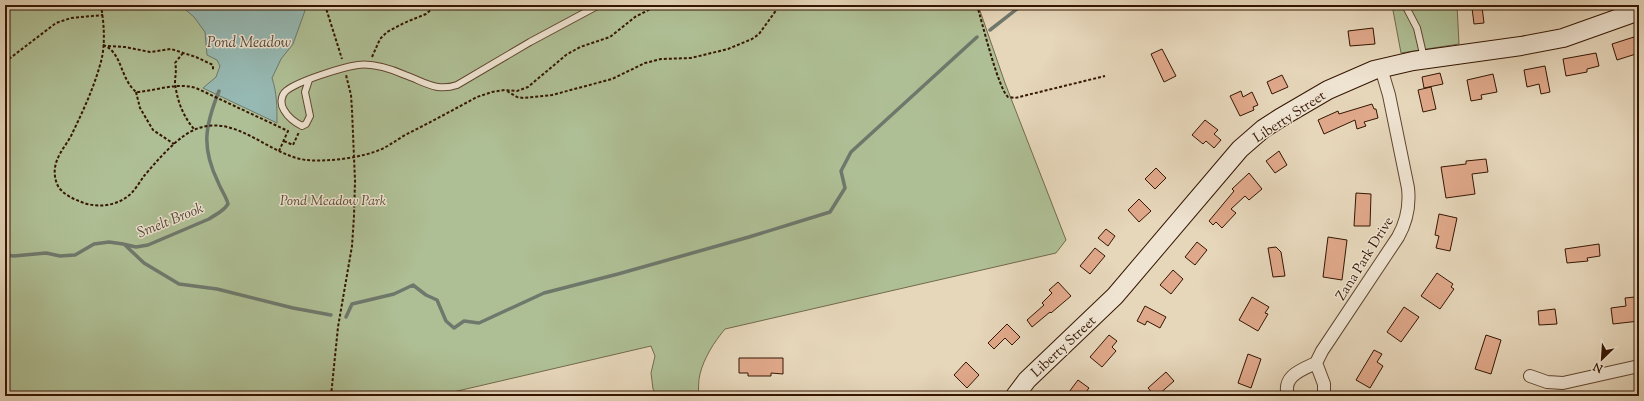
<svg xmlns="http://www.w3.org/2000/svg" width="1644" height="401" font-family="'Sorts Mill Goudy',serif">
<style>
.green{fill:#afbf95;stroke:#726a4c}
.water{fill:#96b9b3;stroke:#6f786c}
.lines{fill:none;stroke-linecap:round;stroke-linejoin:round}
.stream{stroke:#6f786c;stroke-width:3.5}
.building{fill:#dfa88a;stroke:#351602}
.lane-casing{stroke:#614630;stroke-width:8}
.street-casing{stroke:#614630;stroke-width:14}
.secondary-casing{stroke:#351602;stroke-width:20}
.path{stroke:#351602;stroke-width:2;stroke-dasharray:3 2;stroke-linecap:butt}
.lane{stroke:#efe4d2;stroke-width:6}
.street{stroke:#efe4d2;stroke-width:12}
.secondary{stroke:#efe4d2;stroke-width:18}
.labels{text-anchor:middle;stroke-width:3;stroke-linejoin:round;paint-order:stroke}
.street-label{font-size:14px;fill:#351602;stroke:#efe4d2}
.park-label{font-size:14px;font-style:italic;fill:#5a492e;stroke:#efe4d2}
.water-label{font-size:15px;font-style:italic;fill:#524737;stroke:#efe4d2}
</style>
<rect width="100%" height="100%" fill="#e6d6ba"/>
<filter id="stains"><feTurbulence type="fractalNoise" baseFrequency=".005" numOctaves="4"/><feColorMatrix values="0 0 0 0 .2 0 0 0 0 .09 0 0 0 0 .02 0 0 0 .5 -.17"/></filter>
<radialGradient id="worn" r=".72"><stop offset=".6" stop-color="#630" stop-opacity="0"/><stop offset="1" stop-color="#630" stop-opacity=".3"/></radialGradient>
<path class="green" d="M5,5H978L1005,83L1066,240L1056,253L725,329C714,342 704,358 700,374C698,381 699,389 698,396H657L653,389L651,373L655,356L651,346L436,396H5Z
M1392,5H1457L1459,44L1401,53Z"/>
<path class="water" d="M180,5H307L293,44L281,59L272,78C277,93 277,107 277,123L203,88L216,77L220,66L217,60L207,55L205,32L194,17Z"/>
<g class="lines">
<path class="stream" d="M990,30L1022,5
M125,245L144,263L179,284L217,289L293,308L331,315
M5,255L14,256L46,253L60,256L75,255L94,244L109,242L123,244L136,247L148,245L209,219C216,214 223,212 228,204C226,196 221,190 218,182C201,147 205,126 219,91
M346,317L352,304L394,294L413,285L426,295L437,300L446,321L454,328L464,321L479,323L544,293L618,274L749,237L830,212L845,188L841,171L851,152L977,37"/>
</g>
<path class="building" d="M1482,7L1484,23L1474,24L1472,8Z
M1373,28L1375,44L1350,46L1348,31Z
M1634,37L1639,53L1617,60L1612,44Z
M1162,49L1176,76L1164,82L1151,54Z
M1596,53L1599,66L1587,69V72L1566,76L1563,59Z
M1545,66L1550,92L1541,94L1539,84L1527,87L1524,70Z
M1440,73L1443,84L1424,88L1422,77Z
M1493,74L1497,92L1481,95L1482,99L1471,101L1467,80Z
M1282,75L1288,87L1272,94L1267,82Z
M1431,87L1436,109L1423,112L1418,90Z
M1241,91L1243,97L1252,92L1258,105L1253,107L1254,110L1240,116L1230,96Z
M1372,104L1374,109H1376L1378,118L1364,122L1366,126L1357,129L1355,120L1324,134L1318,120L1338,111L1339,114Z
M1205,120L1218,130L1214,134L1221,140L1214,148L1206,141L1203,144L1192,135Z
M1279,151L1287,165L1275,173L1266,161Z
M1486,159L1488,172L1472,174L1475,194L1446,198L1441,167L1466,164V161Z
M1156,168L1166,178L1155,189L1145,179Z
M1249,173L1262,189L1249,200L1245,196L1231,209L1236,213L1222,228L1216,222L1213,225L1209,221L1234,191L1232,189Z
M1356,193L1371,194L1370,226H1354Z
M1139,199L1151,211L1139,222L1128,210Z
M1439,214L1457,218L1450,251L1436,248L1439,236L1435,235Z
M1106,229L1115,236L1108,246L1098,238Z
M1328,237L1347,240L1342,280L1323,277Z
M1197,242L1207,250L1195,265L1185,257Z
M1599,244L1600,256L1587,258L1588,261L1567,263L1565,249Z
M1276,247L1281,252L1285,276L1273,277L1268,248Z
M1095,248L1105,256L1090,274L1080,266Z
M1173,270L1183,279L1171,294L1160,285Z
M1437,273L1453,284L1451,287L1454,289L1440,309L1421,296Z
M1058,282L1071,296L1051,313L1050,312L1032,327L1027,320L1044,305L1042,303L1052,293L1049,290Z
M1252,297L1269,307L1265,313L1268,314L1258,331L1239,320Z
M1635,297L1636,306L1639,305V321L1613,324L1611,308L1626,306L1625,298Z
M1145,306L1166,317L1160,328L1147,321L1145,325L1137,321Z
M1404,307L1419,317L1401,342L1387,332Z
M1555,309L1557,324L1539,325L1538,311Z
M1007,324L1020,337L1012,345L1005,338L994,349L988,343Z
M1109,335L1117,341L1112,347L1116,351L1102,367L1090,357Z
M1486,335L1501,340L1491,374L1475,369Z
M1374,350L1382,354L1377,362L1383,366L1370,388L1356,380Z
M1248,354L1261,359L1251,388L1238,383Z
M739,358H783V374L771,373V376H748V373H739Z
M966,362L979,375L967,388L954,375Z
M1166,372L1174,381L1157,396H1155L1148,388Z
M1078,380L1089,388L1083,396H1066Z"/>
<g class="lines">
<g class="lane-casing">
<path id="lane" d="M1405,5L1417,28L1424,58
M309,80L305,92L310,116L306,124L302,126C294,122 288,117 284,110C280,104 281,95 286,91C298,81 343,67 358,65C373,63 391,69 405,75C425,82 436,92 457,85L530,42L599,5"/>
</g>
<g class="street-casing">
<path id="street" d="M1316,363L1322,351L1398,237C1407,221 1410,206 1408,188L1389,95L1381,68
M1316,363L1324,384V396
M1530,376L1547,382L1563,383L1639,366
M1288,396C1282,376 1301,370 1316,363"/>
</g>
<g class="secondary-casing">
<path id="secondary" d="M1015,396L1027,380L1115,296L1240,149L1263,129L1280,118L1328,90L1374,70L1413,61L1521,46L1563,38L1639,11"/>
</g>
<path class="path" d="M101,5C104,24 106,46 100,65C93,90 82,113 71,136C66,145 59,153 56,163C54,170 54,178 58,186C62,193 71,198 79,201C94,208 113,207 127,197C134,192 139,183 144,176C157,161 179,134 199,128C237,115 269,155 306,160C328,162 361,158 382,149C390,145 397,140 405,135C429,123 453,110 477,97L492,92L505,90L517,91L528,87L566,55L580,47L610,37L635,17L658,5
M325,5L342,59
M977,5C982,22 998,88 1008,97L1015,98L1105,76
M103,45C119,51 120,69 128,82C130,86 133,89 136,92C156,91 176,82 196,88L288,131L279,151
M108,46L125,47L150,52L171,49L196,57L213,65V70
M183,53L175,63C177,70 175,76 175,83C177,100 183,117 195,130
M372,57L380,39L387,32L404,23L426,14L436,5
M5,62L56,23L71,18L103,15
M507,91L517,97L524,98L552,95L612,79L645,63L661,59L691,58L728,49L752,39L759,34L780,5
M136,92L140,108L153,130L174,144
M284,141L293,145L299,132
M331,396L338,327L352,246L354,216L355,181L352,110L351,95L346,75"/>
<use href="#lane" class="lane"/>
<use href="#street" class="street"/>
<use href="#secondary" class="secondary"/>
</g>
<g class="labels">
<g class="street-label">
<text transform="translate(1289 116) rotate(-33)" y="5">Liberty Street</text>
<text transform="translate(1364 258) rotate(-58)" y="5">Zana Park Drive</text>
<text transform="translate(1063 346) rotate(-43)" y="5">Liberty Street</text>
</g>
<g class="park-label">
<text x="333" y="205">Pond Meadow Park</text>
</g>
<g class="water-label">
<text x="249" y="47">Pond Meadow</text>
<text transform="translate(170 220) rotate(-22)" y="5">Smelt Brook</text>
</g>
</g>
<rect width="1644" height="401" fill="none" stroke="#e6d6ba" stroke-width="20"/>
<rect x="6" y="6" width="1632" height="389" fill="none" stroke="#351602" stroke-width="2"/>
<rect x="10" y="10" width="1624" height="381" fill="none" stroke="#351602"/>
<g transform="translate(1602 359) rotate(205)" stroke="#efe4d2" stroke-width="3" paint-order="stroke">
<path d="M0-3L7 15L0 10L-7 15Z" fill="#351602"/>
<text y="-6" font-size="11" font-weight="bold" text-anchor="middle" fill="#351602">N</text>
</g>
<rect width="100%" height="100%" filter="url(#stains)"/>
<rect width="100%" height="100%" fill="url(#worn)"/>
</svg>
